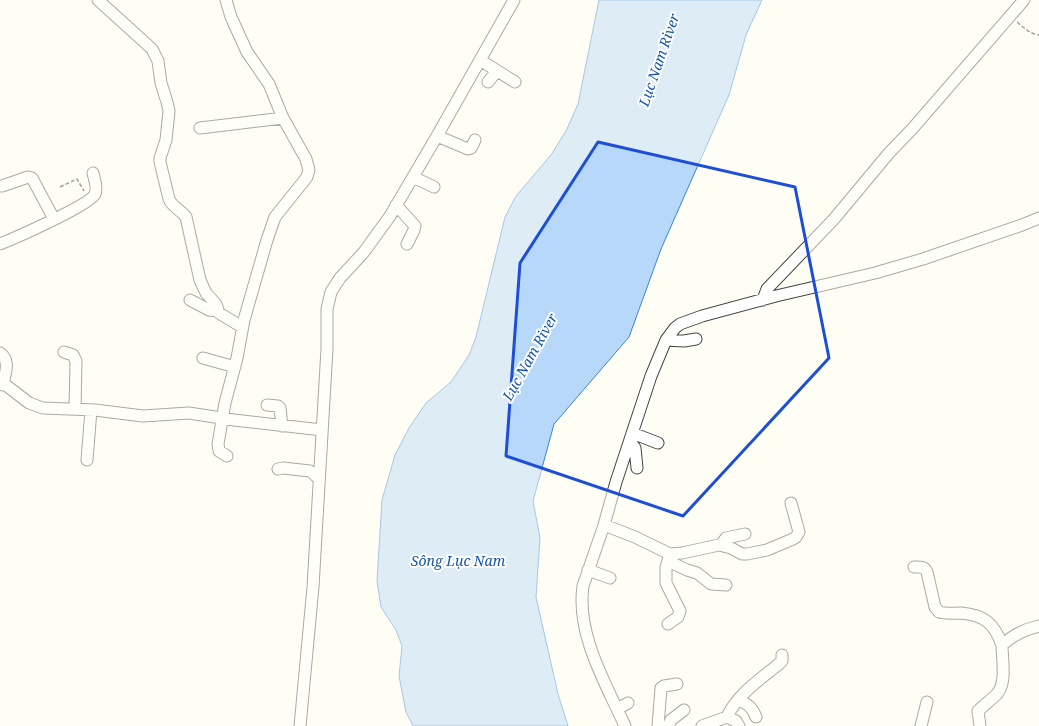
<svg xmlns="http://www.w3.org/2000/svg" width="1039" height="726" font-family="'Noto Serif',serif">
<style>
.water{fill:#b7d8f9;stroke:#3a83d3}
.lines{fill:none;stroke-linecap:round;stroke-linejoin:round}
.minor-casing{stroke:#444;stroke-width:13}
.path{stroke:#333;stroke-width:1.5;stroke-dasharray:4 2;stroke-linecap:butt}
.minor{stroke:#fff;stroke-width:11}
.marked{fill:none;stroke:#1d4ed8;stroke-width:3;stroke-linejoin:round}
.labels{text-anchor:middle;stroke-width:4;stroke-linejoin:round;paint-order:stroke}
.water-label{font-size:14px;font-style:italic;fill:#1355aa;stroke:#fff}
</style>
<rect width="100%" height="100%" fill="#fffef4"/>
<path class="water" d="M599,0H762L746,35L729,95L661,249L629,337L554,424L533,501L540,538L536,597L558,694L568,726H413L406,712L399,676L402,646L396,630L381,607L377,581L382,500L395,455L409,428L426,403L451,382L469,355L476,337L505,217L516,196L551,155L566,131L578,104Z"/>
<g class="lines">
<g class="minor-casing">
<path id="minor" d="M98,0L141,39L152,49L158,61L161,83L167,102L169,111L166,140L160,158V162L169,199C172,207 181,210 186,217L200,280L206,293L216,304L219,313L242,327
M226,0L231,17L247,52L269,84L283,118L306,159L309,170L307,177L275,217L267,240L244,320L237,358L225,403L218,444L219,451L227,456
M480,60L515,82
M488,82L497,71
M200,128L283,118
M437,136L468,149L471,148L475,140
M413,177L434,187
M2,186L28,177L32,178L54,219
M396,205L415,226L414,230L407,244
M0,244C15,238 90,205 95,194C98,188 94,178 93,173
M190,300L209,310L218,311
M763,300L767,289L834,219L889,153L913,128L1024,0
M666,340L684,341L696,339
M64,352L73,355L76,361L75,409
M0,353C11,361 5,373 3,385
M203,358L235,367
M0,383L7,386L29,403L43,408L95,410L143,416L189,413L234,420L322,430
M267,405L278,406L280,408L282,426
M632,433L658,443
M630,441L635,448L637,468
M87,460L91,410
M278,469L283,468L310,471L319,479
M604,525L635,537L670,554L666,567V583L680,611L678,617L668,624
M724,545L723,542L726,538L745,534
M670,554L682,553L719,545L731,548L742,554H747L767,550L793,539L796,537L799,532L791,503
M668,561L687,570L697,573L711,584L726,585
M914,567C920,567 924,566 927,572L935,607L939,612C946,614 953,613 961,613C984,615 994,623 1002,645
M588,570L610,578
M738,700C748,704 752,707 756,717
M617,709L628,703
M727,717L736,721L739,726
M300,726L313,587L327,349V309L331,292L340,278L364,252L390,216L437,136L514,0
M625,726C606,684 576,634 583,586L604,525L616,482L651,376L666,340L675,328L680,324L702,316L776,296L875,273L923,259L1022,225L1039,218
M658,726L661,688L664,686L677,684
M668,726L671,720L684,710
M702,726L727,717C737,694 761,679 780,663L782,661V655
M921,726L927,702
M980,726L978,711C984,705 991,700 997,694C1007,682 1002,660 1002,645C1013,635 1025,629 1039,626"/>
</g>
<path class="path" d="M1017,22C1024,28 1030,34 1039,35
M60,187L77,179L84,191"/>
<use href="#minor" class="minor"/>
</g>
<path d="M0 0H1039V726H0ZM598,142L795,187L829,358L683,516L506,456L520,263Z" fill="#fffef4" fill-opacity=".55" fill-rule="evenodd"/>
<path class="marked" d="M598,142L795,187L829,358L683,516L506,456L520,263Z"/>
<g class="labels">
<g class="water-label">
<text transform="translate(659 60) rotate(-71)" y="5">Lục Nam River</text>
<text transform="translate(530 357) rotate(-61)" y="5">Lục Nam River</text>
<text x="458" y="566">Sông Lục Nam</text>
</g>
</g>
</svg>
